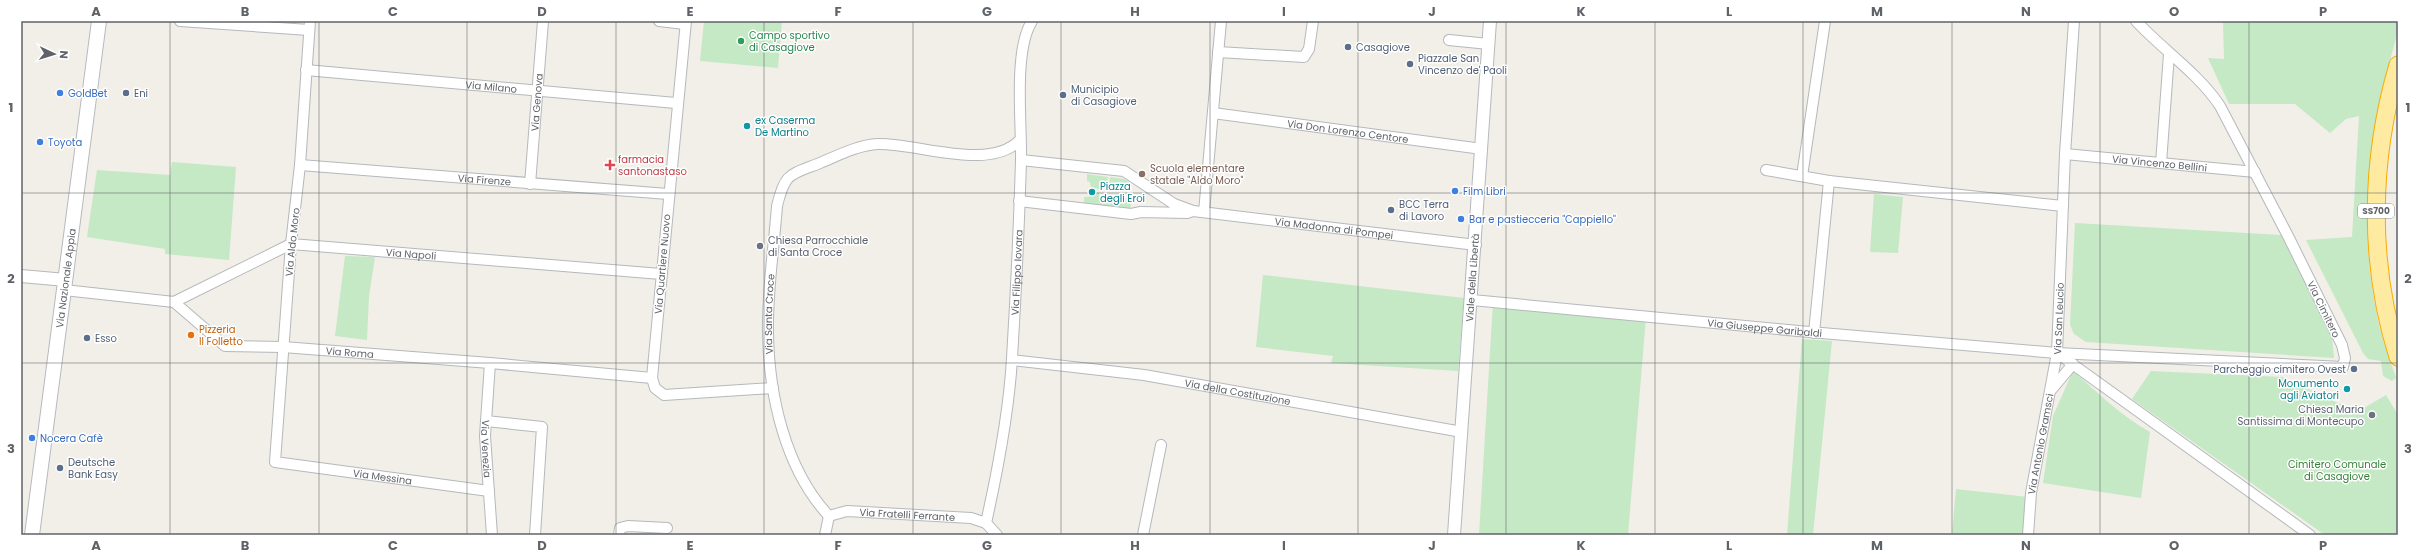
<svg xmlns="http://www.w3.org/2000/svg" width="2419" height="556" font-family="Poppins,sans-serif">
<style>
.green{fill:#c5e8c5}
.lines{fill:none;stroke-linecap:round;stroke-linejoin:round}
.minor-casing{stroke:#b5b8bc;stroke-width:12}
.tertiary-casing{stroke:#b5b8bc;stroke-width:14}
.secondary-casing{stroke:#b6babf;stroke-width:16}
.trunk-casing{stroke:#f9ab00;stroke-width:19}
.minor{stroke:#fff;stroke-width:10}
.tertiary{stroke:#fff;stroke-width:12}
.secondary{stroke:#fff;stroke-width:14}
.trunk{stroke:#feeaa1;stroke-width:17}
.grid{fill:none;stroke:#5f6368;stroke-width:1;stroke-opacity:0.55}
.leisure-dot{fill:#2e9e5b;stroke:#fff;stroke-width:1.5}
.service-dot{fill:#5c6f8a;stroke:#fff;stroke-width:1.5}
.shop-dot{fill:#3f7fe0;stroke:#fff;stroke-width:1.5}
.culture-dot{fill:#0f9aa8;stroke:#fff;stroke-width:1.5}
.health-dot{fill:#e0444e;stroke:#fff;stroke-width:1.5}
.education-dot{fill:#8d6e63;stroke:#fff;stroke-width:1.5}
.worship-dot{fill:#6b7280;stroke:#fff;stroke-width:1.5}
.food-dot{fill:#e8710a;stroke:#fff;stroke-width:1.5}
.labels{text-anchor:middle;stroke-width:3;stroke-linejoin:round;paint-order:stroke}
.shield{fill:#fff;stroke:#8f9295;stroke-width:1}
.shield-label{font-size:9px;font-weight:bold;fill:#5f6368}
.leisure-label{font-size:10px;fill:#27864d;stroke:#fff;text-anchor:start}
.service-label{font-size:10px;fill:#4e5e75;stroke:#fff;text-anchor:start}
.street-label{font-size:10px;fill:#5f6368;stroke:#fff}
.shop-label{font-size:10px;fill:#366cbe;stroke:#fff;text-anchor:start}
.culture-label{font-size:10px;fill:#0d838f;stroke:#fff;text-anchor:start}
.health-label{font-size:10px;fill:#be3a42;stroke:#fff;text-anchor:start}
.education-label{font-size:10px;fill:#785e54;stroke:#fff;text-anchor:start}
.worship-label{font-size:10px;fill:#5b616d;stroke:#fff;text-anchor:start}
.food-label{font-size:10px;fill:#c56008;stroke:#fff;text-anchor:start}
.park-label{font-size:10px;fill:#348238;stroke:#fff}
.neatline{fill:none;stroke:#5f6368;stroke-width:1.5}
.grid-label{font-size:13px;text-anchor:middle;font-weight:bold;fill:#5f6368}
</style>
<rect width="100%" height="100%" fill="#f1efe8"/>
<path class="green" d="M704,21H782L778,68L700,61Z
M2223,21H2398V31C2370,131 2356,217 2378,320C2382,340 2390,359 2396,378L2392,381L2383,376L2381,361L2368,359L2363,353L2306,240L2352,237L2359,116L2346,119L2330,133L2295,104H2229L2208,58L2224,59Z
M172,162L236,167L229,260L165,254V249L87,237L97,170L170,175Z
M1087,174L1108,177L1107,183H1100V189L1091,188L1090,182L1087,181Z
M1110,177L1124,179L1129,182L1124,192L1115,191L1116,185L1109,184Z
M1090,191L1099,192V199L1114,201L1115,194L1124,195L1126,200L1131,203L1130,210L1084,206V197H1089Z
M1874,194L1903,197L1898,253L1870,252Z
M2075,223L2281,235L2332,337L2334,358L2086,342L2074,334L2070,325Z
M345,256L375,257L369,296L367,340L335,336Z
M1263,275L1464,298L1458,371L1331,363L1333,356L1256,347Z
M1493,302L1646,317L1628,535H1479Z
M1802,339L1832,341L1813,535H1787Z
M2073,371C2098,393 2121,416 2150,432L2141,498L2043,483L2053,416Z
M2151,371L2282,377L2357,412L2386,395L2398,415V535H2325L2132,399Z
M1956,489L2028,497L2023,535H1952Z"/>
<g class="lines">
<g class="minor-casing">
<g id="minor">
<path d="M180,21L309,30"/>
<path id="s1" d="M310,21L300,165L291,244L275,462L489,491"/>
<path d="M659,21L685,24"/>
<path d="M686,21L652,378L655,388L664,395L773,388"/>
<path d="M1449,40L1489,44"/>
<path d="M1218,52L1304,57L1309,49L1313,21"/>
<path id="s2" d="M306,70L676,103"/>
<path id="s3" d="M1213,113L1482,149"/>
<path id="s4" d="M2065,154L2255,172"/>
<path d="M2161,163L2169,54"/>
<path id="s5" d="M300,165L668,194"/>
<path d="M1766,170L1829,181L1814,333"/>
<path d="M1802,176L1825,21"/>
<path d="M1829,181L2063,206"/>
<path id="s6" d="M530,184L543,21"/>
<path d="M1019,201L1131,214L1141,212L1187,213L1193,211L1174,204L1124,171L1021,160"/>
<path id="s7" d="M1193,211L1476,245"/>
<path d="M1204,212L1221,21"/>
<path id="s8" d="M64,290L174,302L225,346L283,347L490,363L652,378"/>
<path id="s9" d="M1472,300L1798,331L2057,353L2343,367L2345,358L2342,345L2288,236L2220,106C2198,73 2163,50 2136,21"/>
<path id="s10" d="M174,302L291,244L661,274"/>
<path d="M2057,353L2310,535"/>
<path id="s11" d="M1012,360L1144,375L1462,432"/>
<path id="s12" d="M490,363L485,436L492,535"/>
<path d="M2052,389L2073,364"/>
<path d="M486,421L542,427L535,535"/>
<path id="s13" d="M829,516C785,469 769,395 768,333C767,292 774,247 777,206C785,172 790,175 820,163C839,155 858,145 878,144C918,143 989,172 1020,140"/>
<path id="s14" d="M829,516L847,511L971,518L986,523"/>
<path id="s15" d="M986,523C998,469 1009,413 1012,358C1016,293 1019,227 1021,161C1022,124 1013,51 1032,21"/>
<path d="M986,523L997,535"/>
<path d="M619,535L620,528L628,526L667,528"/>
<path d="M825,535L829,516"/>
<path d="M1143,535L1161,445"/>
<path id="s16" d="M2028,535L2031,493L2057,353L2065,154L2074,21"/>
</g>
</g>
<g class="tertiary-casing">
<g id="tertiary">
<path d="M21,276L66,280"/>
<path id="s17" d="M1454,535L1490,21"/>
</g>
</g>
<g class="secondary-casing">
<g id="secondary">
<path id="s18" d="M32,535L99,21"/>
</g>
</g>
<g class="trunk-casing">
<path id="trunk" d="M2398,65C2370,160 2368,262 2398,357"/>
</g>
<use href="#minor" class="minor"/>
<use href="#tertiary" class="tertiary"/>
<use href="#secondary" class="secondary"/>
<use href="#trunk" class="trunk"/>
</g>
<path class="grid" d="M170,21V535M319,21V535M467,21V535M616,21V535M764,21V535M913,21V535M1061,21V535M1210,21V535M1358,21V535M1506,21V535M1655,21V535M1803,21V535M1952,21V535M2100,21V535M2249,21V535M21,193H2398M21,363H2398"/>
<circle class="leisure-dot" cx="741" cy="41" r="4"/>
<g class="service-dot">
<circle cx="1348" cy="47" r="4"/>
<circle cx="1410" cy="64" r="4"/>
<circle cx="126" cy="93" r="4"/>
<circle cx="1063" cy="95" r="4"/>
<circle cx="1391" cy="210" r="4"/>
<circle cx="87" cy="338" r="4"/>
<circle cx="2354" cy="369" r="4"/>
<circle cx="60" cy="468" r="4"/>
</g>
<g class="shop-dot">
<circle cx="60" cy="93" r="4"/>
<circle cx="40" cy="142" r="4"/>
<circle cx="1455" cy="191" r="4"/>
<circle cx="1461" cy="219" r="4"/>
<circle cx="32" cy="438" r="4"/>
</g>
<g class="culture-dot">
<circle cx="747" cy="126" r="4"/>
<circle cx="1092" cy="192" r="4"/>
<circle cx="2347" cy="389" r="4"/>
</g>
<path class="health-dot" d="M608 159h4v4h4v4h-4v4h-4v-4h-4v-4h4z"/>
<circle class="education-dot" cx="1142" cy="174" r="4"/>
<g class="worship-dot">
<circle cx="760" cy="246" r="4"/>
<circle cx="2372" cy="415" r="4"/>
</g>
<circle class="food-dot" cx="191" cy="335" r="4"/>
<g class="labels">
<rect class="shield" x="2358" y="204" width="36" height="14" rx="3"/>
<g class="shield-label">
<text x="2376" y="214">SS700</text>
</g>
<g class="leisure-label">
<text x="749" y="39">Campo sportivo<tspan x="749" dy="12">di Casagiove</tspan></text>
</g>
<g class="service-label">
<text x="1356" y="51">Casagiove</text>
<text x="1418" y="62">Piazzale San<tspan x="1418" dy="12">Vincenzo de' Paoli</tspan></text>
<text x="1071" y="93">Municipio<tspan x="1071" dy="12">di Casagiove</tspan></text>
<text x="134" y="97">Eni</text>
<text x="1399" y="208">BCC Terra<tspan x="1399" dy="12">di Lavoro</tspan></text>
<text x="95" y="342">Esso</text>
<text x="2346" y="373" text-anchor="end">Parcheggio cimitero Ovest</text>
<text x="68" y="466">Deutsche<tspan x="68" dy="12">Bank Easy</tspan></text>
</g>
<g class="street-label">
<text dy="4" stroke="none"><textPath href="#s2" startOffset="186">Via Milano</textPath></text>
<text dy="4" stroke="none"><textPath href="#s6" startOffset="82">Via Genova</textPath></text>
<text dy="4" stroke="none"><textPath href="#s3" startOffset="136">Via Don Lorenzo Centore</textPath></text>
<text dy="4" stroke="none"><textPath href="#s4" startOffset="95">Via Vincenzo Bellini</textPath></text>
<text dy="4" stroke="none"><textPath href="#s5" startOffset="185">Via Firenze</textPath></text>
<text dy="4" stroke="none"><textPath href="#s7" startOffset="142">Via Madonna di Pompei</textPath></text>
<text transform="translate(292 242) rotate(-84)" y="4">Via Aldo Moro</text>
<text dy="4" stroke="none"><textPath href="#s10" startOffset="251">Via Napoli</textPath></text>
<text transform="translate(662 264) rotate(-85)" y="4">Via Quartiere Nuovo</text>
<text dy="4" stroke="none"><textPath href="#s15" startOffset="253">Via Filippo Iovara</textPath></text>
<text dy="4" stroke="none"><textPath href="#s18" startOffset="259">Via Nazionale Appia</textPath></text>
<text dy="4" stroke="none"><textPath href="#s17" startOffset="258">Viale della Libertà</textPath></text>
<text transform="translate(2324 309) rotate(64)" y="4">Via Cimitero</text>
<text dy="4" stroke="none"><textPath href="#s13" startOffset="216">Via Santa Croce</textPath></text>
<text dy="4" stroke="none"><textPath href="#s16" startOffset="219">Via San Leucio</textPath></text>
<text dy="4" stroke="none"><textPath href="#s9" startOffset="294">Via Giuseppe Garibaldi</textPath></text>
<text dy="4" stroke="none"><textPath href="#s8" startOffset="303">Via Roma</textPath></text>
<text dy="4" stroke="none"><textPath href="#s11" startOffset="228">Via della Costituzione</textPath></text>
<text dy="4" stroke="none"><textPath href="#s16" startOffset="92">Via Antonio Gramsci</textPath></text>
<text dy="4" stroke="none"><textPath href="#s12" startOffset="86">Via Venezia</textPath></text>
<text dy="4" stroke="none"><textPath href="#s1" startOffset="551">Via Messina</textPath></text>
<text dy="4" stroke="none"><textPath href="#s14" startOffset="79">Via Fratelli Ferrante</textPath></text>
</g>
<g class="shop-label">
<text x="68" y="97">GoldBet</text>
<text x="48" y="146">Toyota</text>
<text x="1463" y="195">Film Libri</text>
<text x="1469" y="223">Bar e pastiecceria "Cappiello"</text>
<text x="40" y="442">Nocera Cafè</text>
</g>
<g class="culture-label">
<text x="755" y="124">ex Caserma<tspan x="755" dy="12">De Martino</tspan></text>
<text x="1100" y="190">Piazza<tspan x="1100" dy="12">degli Eroi</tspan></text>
<text x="2339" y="387" text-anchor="end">Monumento<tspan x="2339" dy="12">agli Aviatori</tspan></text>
</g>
<g class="health-label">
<text x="618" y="163">farmacia<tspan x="618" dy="12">santonastaso</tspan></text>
</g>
<g class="education-label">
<text x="1150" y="172">Scuola elementare<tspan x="1150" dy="12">statale "Aldo Moro"</tspan></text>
</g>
<g class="worship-label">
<text x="768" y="244">Chiesa Parrocchiale<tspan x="768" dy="12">di Santa Croce</tspan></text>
<text x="2364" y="413" text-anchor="end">Chiesa Maria<tspan x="2364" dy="12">Santissima di Montecupo</tspan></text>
</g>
<g class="food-label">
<text x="199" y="333">Pizzeria<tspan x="199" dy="12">Il Folletto</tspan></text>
</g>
<g class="park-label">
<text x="2337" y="468">Cimitero Comunale<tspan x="2337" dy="12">di Casagiove</tspan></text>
</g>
</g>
<rect width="2419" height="556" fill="none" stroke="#ffffff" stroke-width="44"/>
<g transform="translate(54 54) rotate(94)" stroke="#ffffff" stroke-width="3" paint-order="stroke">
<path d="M0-3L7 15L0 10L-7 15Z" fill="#5f6368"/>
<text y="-6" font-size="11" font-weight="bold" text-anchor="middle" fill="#5f6368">N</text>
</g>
<rect x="22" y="22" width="2375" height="512" class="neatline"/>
<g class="grid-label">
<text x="96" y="16">A</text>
<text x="245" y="16">B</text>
<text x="393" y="16">C</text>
<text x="542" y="16">D</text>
<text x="690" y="16">E</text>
<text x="838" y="16">F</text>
<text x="987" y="16">G</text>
<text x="1135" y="16">H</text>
<text x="1284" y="16">I</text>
<text x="1432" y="16">J</text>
<text x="1581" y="16">K</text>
<text x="1729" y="16">L</text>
<text x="1877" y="16">M</text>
<text x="2026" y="16">N</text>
<text x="2174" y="16">O</text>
<text x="2323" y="16">P</text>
<text x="11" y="112">1</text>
<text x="2408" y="112">1</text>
<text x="11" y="283">2</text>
<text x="2408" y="283">2</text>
<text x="11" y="453">3</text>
<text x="2408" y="453">3</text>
<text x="96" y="550">A</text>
<text x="245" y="550">B</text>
<text x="393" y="550">C</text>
<text x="542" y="550">D</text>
<text x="690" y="550">E</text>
<text x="838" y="550">F</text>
<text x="987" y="550">G</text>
<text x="1135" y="550">H</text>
<text x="1284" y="550">I</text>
<text x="1432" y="550">J</text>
<text x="1581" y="550">K</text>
<text x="1729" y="550">L</text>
<text x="1877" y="550">M</text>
<text x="2026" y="550">N</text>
<text x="2174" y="550">O</text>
<text x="2323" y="550">P</text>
</g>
</svg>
